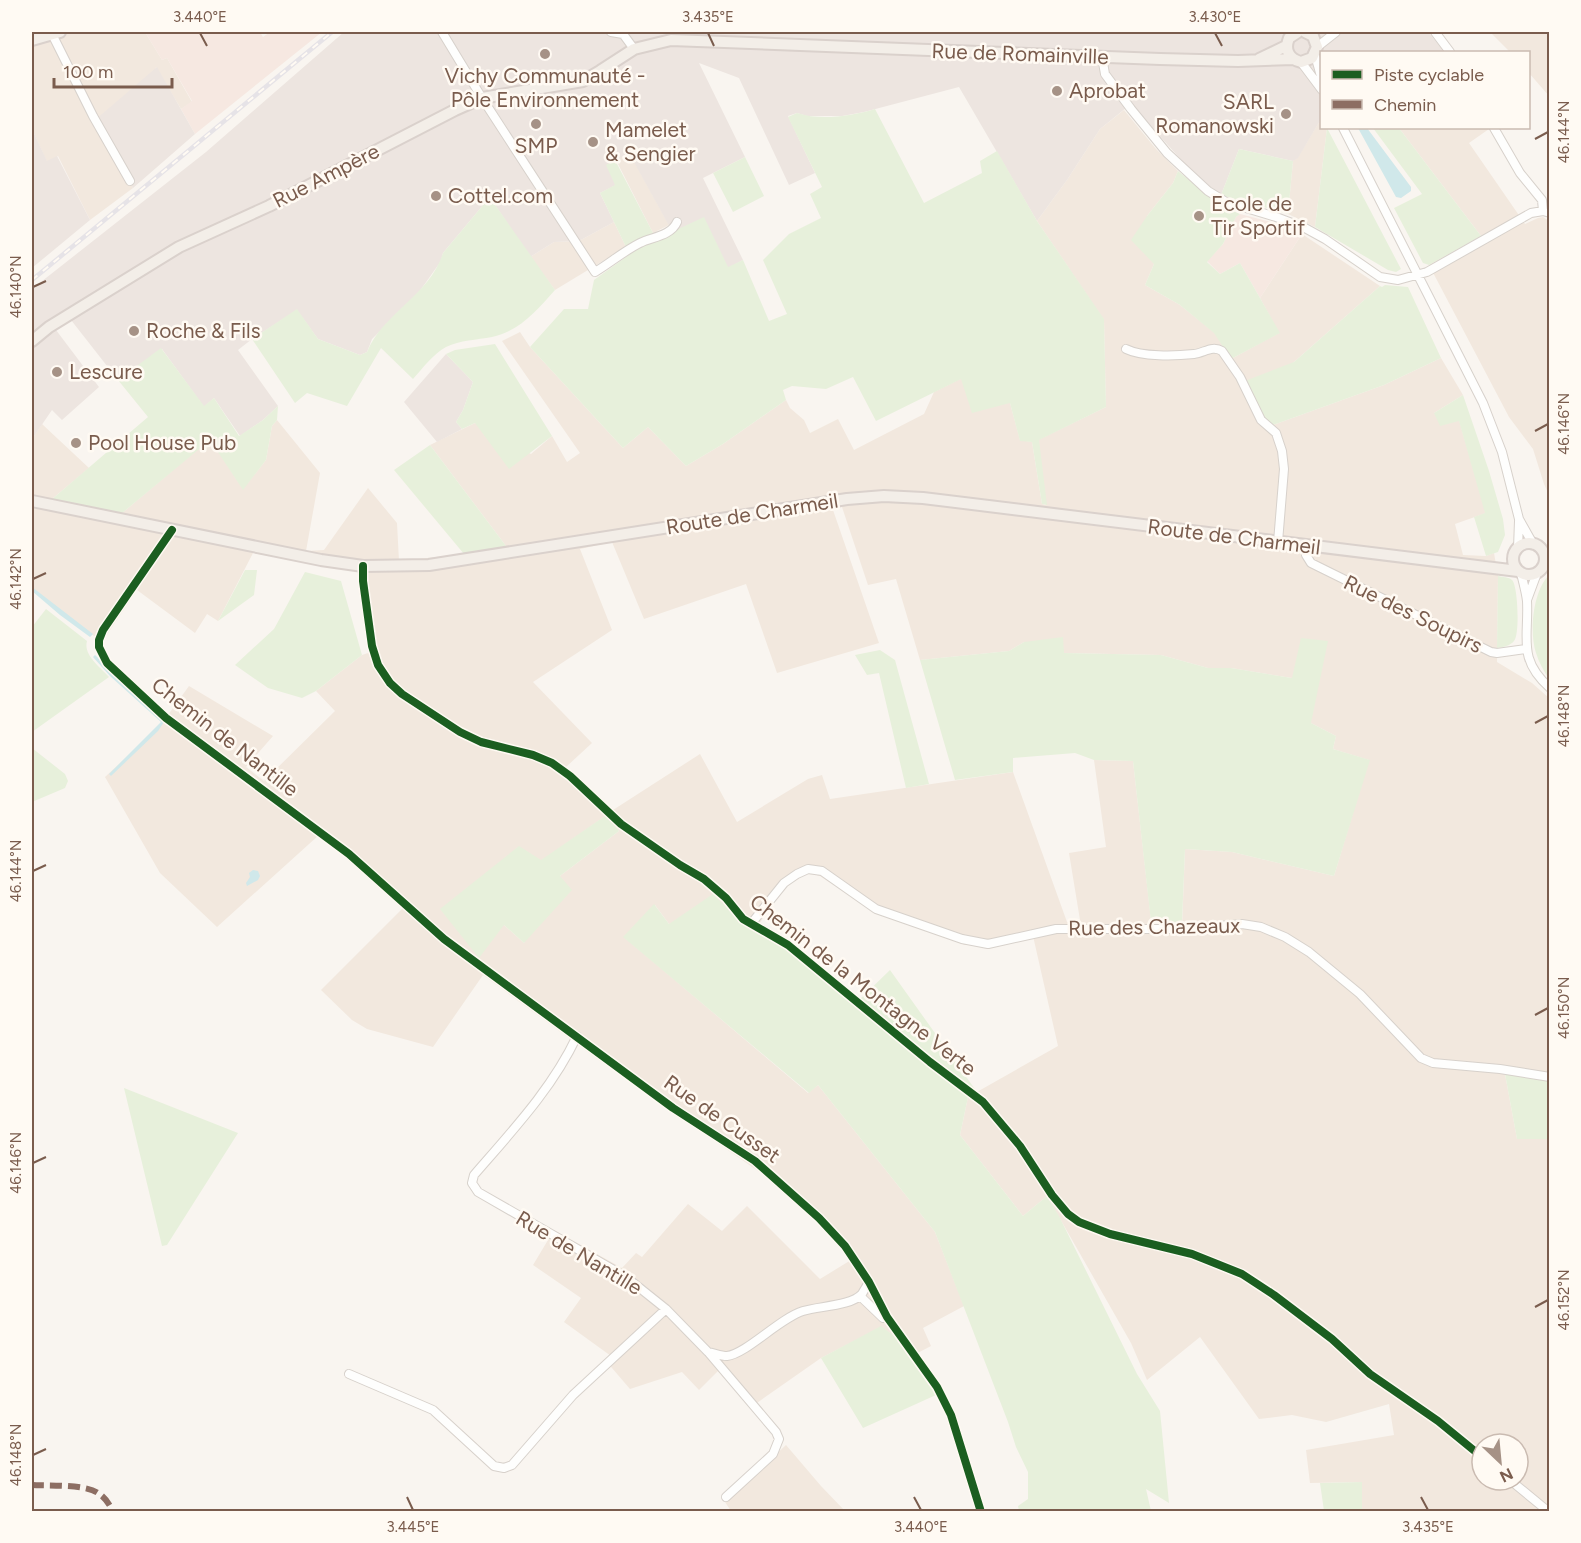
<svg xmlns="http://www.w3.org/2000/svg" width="1581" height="1543" font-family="Figtree,sans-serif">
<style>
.residential{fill:#f2e8de;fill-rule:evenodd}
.commercial{fill:#f6e8e1}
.industrial{fill:#ede5e0}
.green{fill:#e7f0db}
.water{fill:#d0e8ea}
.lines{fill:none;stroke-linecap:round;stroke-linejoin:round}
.minor-casing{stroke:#d7d1cb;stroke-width:10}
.major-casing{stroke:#dad1cc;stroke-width:14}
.minor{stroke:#fefefd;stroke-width:8}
.major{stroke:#f3eee8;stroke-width:10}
.rail-casing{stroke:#e6e3e7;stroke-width:4.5}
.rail{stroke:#fffaf3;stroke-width:2;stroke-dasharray:7;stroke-linecap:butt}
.quiet{stroke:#8d6e63;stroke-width:6;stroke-dasharray:12 6;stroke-linecap:butt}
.cycleway-casing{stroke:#fffaf3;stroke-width:11}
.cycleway{stroke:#1b5e20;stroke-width:8}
.ticks{fill:none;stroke:#7a5c4d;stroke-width:2}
.poi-dot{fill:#a69286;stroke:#fffaf3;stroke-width:2}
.labels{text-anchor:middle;stroke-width:5;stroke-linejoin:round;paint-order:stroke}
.street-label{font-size:21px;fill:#7a5c4d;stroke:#fffaf3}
.poi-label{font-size:21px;fill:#7a5c4d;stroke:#fffaf3;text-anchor:start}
.neatline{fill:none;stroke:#7a5c4d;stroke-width:2}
.ticks-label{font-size:15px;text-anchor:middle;fill:#7a5c4d}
</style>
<rect width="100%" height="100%" fill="#f9f5f0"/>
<path class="residential" d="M32,32H145L162,60L167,58L192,102L181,109L156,67L130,181L133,188L90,220L58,156L47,162L32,129Z
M1490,32H1549V96L1529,73L1528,52H1510Z
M1124,110L1156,149L1178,171L1173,183L1147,216L1154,264L1145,285L1180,305L1215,333L1231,359L1279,333L1260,298L1302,234L1380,286L1294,362L1264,420L1273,425L1384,385L1441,358L1463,395L1434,413L1459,420L1486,513L1455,524L1463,555L1486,556L1494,553L1498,576L1497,662L1532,683L1549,698V1081L1505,1074L1517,1139H1549V1511H1362L1361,1482L1310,1483L1306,1450L1394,1435L1389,1404L1326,1422L1292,1415L1259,1419L1200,1337L1147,1380L1131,1343L1047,1196L1023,1216L960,1135L968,1097L1058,1046L1033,936L1002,945H965L874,912L820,876L810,873L791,881L776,898L754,932L747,928L669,924L655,905L624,937L808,1093L818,1085L935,1232L964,1306L923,1328L931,1346L910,1357L893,1335L881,1327L821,1358L751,1407L718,1371L699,1390L682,1372L630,1389L606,1361L611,1356L564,1322L581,1298L533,1265L554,1230L622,1268L636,1253L642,1257L688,1204L722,1231L747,1206L820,1279L851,1260L836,1240L765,1176L600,1061L483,975L433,1047L367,1029L352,1020L321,990L403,908L319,835L217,927L160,873L105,777L160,726L189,686L273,736L246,767L264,781L335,711L316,691L362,655L371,652L357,571L253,553L218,621L207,614L195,633L137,590L102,642L32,589V439L42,424L89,468L52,499L121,514L210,439L243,489L266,460L272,426L277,420L320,473L306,551L324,550L368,488L397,523L399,561L464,554L506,546L430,445L475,423L531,454L552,436L567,462L580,453L502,341L520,332L530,347L623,448L648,427L686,466L723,444L786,400L790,408L804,420L810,433L838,419L854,450L924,414L934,392L962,378L1010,403L1020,440L1032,442L1042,504L1046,505L1038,440L1106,407L1104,320L1037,221L1067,180L1100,129ZM842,507L868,585L896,579L920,660L1009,651L1024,642L1064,653L1161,655L1208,668H1231L1292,678L1311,723L1336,736L1333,749L1369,760L1334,876L1232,852L1185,849L1182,928L1152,929L1133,761L1094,760L1106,847L1069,853L1080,920L1067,922L1013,772L830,799L822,775L808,779L737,822L700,754L613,810L566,767L592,743L533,682L612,630L580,549L612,542L644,619L746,584L777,673L879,643L833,510ZM604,817L619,831L560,876L524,943L504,925L541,861ZM1482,1444H1518V1480H1482Z
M1321,119L1322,128H1327L1315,227L1288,214L1293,161L1298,157Z
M1399,128H1488L1489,129L1469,143L1525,224L1538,218L1543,217L1549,221V495L1544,484L1533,449L1509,417L1429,265L1481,236Z
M629,152L669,225L653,233L616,160Z
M614,222L626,247L555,290L530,257L554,242L579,241Z
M786,1445L821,1486L845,1511H731L725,1502Z"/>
<path class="commercial" d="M145,32H260L263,37L270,32H322L195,134L181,109L192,101L167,58L162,60Z
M1240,214L1279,224L1302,234L1260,298L1240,263L1220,274L1207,261L1223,244L1236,217Z"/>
<path class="industrial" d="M344,32H1428L1445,52H1322L1321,119L1298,158L1293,161L1239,149L1221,195L1193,173L1131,104L1100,129L1067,180L1037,221L959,87L864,112L842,116H807L797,113L788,116L815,173L789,185L739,78L699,63L745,157L703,178L743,260L728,268L673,233L629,153L607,165L616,185L600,193L614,222L579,241L554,242L530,257L491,199L484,204L443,253L441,261L417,295L372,339L367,352L360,355L318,339L297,310L252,339L238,350L278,406L263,420L240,436L214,398L204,407L162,349L118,380L71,320L56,330L99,387L62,420L52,410L32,439V289L206,152Z
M157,67L195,134L133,188L95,120Z
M32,129L47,161L57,156L90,220L32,268Z
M446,354L473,382L463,410L456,422L462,429L437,442L404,402Z"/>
<path class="green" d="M875,109L924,203L982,173L980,161L997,151L1037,221L1104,319L1106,407L1039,440L1047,505L1042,504L1032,442L1020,441L1010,403L972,413L961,379L876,421L853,377L826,389L792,386L783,390L786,400L723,444L686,466L648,427L623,448L530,347L564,309H588L594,280L640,247L704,217L728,267L743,260L769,321L787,314L763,260L789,234L821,218L810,194L822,187L788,117L797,113C821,121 851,116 875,109Z
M1327,128L1401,269L1396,272L1388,270L1315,227Z
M1373,128H1399L1481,236L1429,265L1423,263L1394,208L1422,194Z
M1239,149L1293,161L1288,214L1221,195Z
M745,157L764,196L733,212L713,173Z
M615,160L653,233L626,247L600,193L615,185L606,165Z
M1178,171L1220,205L1240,214L1236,217L1223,244L1207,262L1220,274L1240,263L1280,333L1231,359L1214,333L1180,305L1145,285L1154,264L1131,240L1147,216L1173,183Z
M491,199L555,290C537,310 520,331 492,337C477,340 460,340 446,347C434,353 422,369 413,379L381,348L347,406L307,393L295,403L252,339L297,309L318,339L360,355L367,352C382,314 430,295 443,253L484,204Z
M1385,285L1408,287L1441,358L1384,385L1273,425L1264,420L1245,381L1294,362L1380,286L1382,287Z
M495,344L552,436L509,469L475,423L462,429L456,422L463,410L473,382L446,354L455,350Z
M161,348L204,406L214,398L239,436L263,420L278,406L277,420L272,426L266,460L243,490L210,440L121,514L51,500L148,417L118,380Z
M1463,395L1489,471L1503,519L1505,535L1498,552L1486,556L1474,517L1485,513L1459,421L1440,426L1434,413Z
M430,445L506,546L464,554L394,470Z
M245,570H257L254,595L218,621Z
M305,572L341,581L362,655L316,691L302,698L268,688L235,665L274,629Z
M1549,575V679C1544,671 1539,663 1536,653C1529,632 1533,591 1549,575Z
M1498,576C1502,577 1509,577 1512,580C1518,585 1520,635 1514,641C1510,646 1503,647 1497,648Z
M46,609L87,641C83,655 100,667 109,677L32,732V627Z
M1063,637L1064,653L1161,655L1208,668H1231L1292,678L1301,638L1328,641L1311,723L1336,736L1333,749L1370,760L1334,876L1232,852L1185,849L1182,923L1151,922L1133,761L1094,760L1075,753L1013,758V772L955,780L920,660L1009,651L1024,642Z
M880,650L895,660L929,784L906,788L879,673L867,675L855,655Z
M32,748L65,774L68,781L65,788L32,802Z
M605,816L619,831L560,876L572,890L524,943L504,925L479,958L440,909L519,846L541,860Z
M713,894L747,928L787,950L855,1004L890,970L977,1092L968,1097L960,1135L1023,1216L1047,1196L1060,1218L1137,1374L1160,1411L1169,1503L1146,1489L1151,1511H1019L1018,1506L1028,1499V1472L1016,1447L1008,1422L935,1232L818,1085L809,1093L623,937L654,904L669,924Z
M1505,1074L1549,1081V1139H1517Z
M124,1088L238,1133L167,1245L162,1246Z
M881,1326L893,1335L936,1395L863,1428L821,1358Z
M1362,1482V1511H1324L1320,1483Z"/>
<path class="water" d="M1358,128H1367L1411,187V191L1401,198L1396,197Z
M32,587L93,634L90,637L60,615L32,591Z
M95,655L164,722L158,731L111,776L109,774L161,722L110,676L93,657Z
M253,870L258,871L260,876L258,880L247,886L246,883L250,877L249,873Z"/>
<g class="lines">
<g class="minor-casing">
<path id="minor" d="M442,32L482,98L595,272C610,263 624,251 640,243C652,237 671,236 677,222
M611,32L623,34L634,49
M1435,32L1450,52
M52,34L93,116L130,181
M1317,47L1336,32
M1315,55L1322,80
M1102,57L1105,74L1131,109L1167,153L1208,191L1226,202L1276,217L1305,228L1325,239L1380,277L1398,280L1427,272L1531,213L1543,211L1550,213
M1301,62L1322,90
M1343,128L1483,403L1502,452L1519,519L1533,544
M1494,128L1520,173L1542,200L1543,211
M1126,349C1142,357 1175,356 1194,354C1204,353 1212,345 1222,351L1240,377L1261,420L1276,433L1282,451L1284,469L1278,542
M172,530L103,630L99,640V647L107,663L166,718L349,854L444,939L673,1108L755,1161L819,1218L845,1246L869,1282L887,1317L937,1387L951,1415L981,1512
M1308,546L1306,555L1311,563L1491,652L1497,653L1526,649
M1518,548L1519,521
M363,566V581L372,646L378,665L390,683L402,694L460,732L481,742L533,755L552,763L570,776L621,824L680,865L704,879L726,898L743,919L788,945L930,1062L983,1102L1020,1146L1052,1195L1068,1214L1079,1222L1110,1234L1192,1254L1242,1274L1274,1295L1332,1339L1370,1374L1438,1421L1482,1457
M1521,573C1523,582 1526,592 1527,601C1529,638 1517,659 1550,688
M1527,600L1537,573
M751,924L784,883L797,874L808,869L822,871L876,909L962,939L988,944L1056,929H1185L1242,924L1261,927L1285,937L1309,952L1360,994L1421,1058L1433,1063L1500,1069L1550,1077
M577,1036C552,1089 512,1131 474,1175L472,1183L478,1192L626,1277L666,1309L708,1352C714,1353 721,1356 727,1356C746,1354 780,1318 803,1311C819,1306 851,1306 862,1294C864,1290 867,1286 869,1282
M860,1296L883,1318L887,1317
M709,1353L776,1432L779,1439L773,1454L726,1497
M349,1374L433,1410L494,1466L504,1468L512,1465L573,1395L666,1309
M1510,1480L1549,1512"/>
</g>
<g class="major-casing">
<path id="major" d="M1298,32L1289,38C1284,50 1289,59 1301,62L1312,58L1317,47L1313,36L1305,32
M32,40L60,32
M1259,59L1286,46
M32,341L49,327L179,247L269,206L455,110L482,98L583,81L600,71L634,49L671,40L1160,59L1238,61L1293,59
M32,501L321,560L363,566L429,565L847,499L884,496L923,498L1518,571
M1513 559a16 16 0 1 1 32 0a16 16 0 1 1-32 0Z"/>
</g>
<use href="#minor" class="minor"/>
<use href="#major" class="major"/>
<g class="rail-casing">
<path id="rail" d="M32,280L332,32"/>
</g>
<use href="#rail" class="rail"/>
<path class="quiet" d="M32,1485C48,1486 85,1484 98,1493C105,1497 110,1505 113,1512"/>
<g class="cycleway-casing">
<path id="cycleway" d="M172,530L103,630L99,640V647L107,663L166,718L349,854L444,939L673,1108L755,1161L819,1218L845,1246L869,1282L887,1317L937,1387L951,1415L981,1512
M363,566V581L372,646L378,665L390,683L402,694L460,732L481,742L533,755L552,763L570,776L621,824L680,865L704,879L726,898L743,919L788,945L930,1062L983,1102L1020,1146L1052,1195L1068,1214L1079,1222L1110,1234L1192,1254L1242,1274L1274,1295L1332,1339L1370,1374L1438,1421L1482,1457"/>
</g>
<use href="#cycleway" class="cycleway"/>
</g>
<path class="ticks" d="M200,33L207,46M708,33L714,46M1215,33L1222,46M1535,139L1548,132M33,287L46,281M1535,431L1548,424M33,579L46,573M1535,723L1548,716M33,871L46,865M1535,1015L1548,1008M33,1163L46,1157M1535,1307L1548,1300M33,1455L46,1449M407,1497L413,1510M914,1497L921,1510M1421,1497L1428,1510"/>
<g class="poi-dot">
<circle cx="545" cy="54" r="6"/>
<circle cx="1057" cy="91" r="6"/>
<circle cx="1286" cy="114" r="6"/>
<circle cx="536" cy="124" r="6"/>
<circle cx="593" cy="142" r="6"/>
<circle cx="436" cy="196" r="6"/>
<circle cx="1199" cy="216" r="6"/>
<circle cx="134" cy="331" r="6"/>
<circle cx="57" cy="372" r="6"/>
<circle cx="76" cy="443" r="6"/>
</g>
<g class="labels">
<g class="street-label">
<text transform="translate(1020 54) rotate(2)" y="7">Rue de Romainville</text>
<text transform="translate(326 176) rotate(-27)" y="7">Rue Ampère</text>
<text transform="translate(752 514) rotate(-9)" y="7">Route de Charmeil</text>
<text transform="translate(1234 537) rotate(7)" y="7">Route de Charmeil</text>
<text transform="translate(1413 614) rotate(26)" y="7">Rue des Soupirs</text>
<text transform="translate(225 737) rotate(38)" y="7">Chemin de Nantille</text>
<text transform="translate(1154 927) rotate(-1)" y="7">Rue des Chazeaux</text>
<text transform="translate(863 985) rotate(38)" y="7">Chemin de la Montagne Verte</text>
<text transform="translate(722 1119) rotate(35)" y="7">Rue de Cusset</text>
<text transform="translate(579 1253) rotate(31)" y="7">Rue de Nantille</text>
</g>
<g class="poi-label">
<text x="545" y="83" text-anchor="middle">Vichy Communauté -<tspan x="545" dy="24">Pôle Environnement</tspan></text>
<text x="1069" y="98">Aprobat</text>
<text x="1274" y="109" text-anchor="end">SARL<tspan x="1274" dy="24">Romanowski</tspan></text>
<text x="605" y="137">Mamelet<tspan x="605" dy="24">&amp; Sengier</tspan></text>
<text x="536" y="153" text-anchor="middle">SMP</text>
<text x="448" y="203">Cottel.com</text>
<text x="1211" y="211">Ecole de<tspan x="1211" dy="24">Tir Sportif</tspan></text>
<text x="146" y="338">Roche &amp; Fils</text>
<text x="69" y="379">Lescure</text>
<text x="88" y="450">Pool House Pub</text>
</g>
</g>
<rect width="1581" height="1543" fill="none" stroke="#fffaf3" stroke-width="66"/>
<rect x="1320" y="51" width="210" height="78" fill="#fffaf3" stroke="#cabbb1" stroke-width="1.5"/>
<rect x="1332" y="70" width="30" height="9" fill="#1b5e20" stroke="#cabbb1" stroke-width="1.5"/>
<text x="1374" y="81" font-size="18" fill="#7a5c4d">Piste cyclable</text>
<rect x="1332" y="100" width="30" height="9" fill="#8d6e63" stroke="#cabbb1" stroke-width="1.5"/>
<text x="1374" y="111" font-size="18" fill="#7a5c4d">Chemin</text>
<g transform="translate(1500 1462) rotate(154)"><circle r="28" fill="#fffaf3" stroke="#cabbb1" stroke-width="1.5"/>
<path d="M0-4.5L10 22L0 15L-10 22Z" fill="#a69286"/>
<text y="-9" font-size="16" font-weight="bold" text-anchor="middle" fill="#7a5c4d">N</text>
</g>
<path d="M54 78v9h118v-9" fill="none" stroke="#7a5c4d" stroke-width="3"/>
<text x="63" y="78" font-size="18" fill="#7a5c4d" stroke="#fffaf3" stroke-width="4.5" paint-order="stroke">100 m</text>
<rect x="33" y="33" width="1515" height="1477" class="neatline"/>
<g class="ticks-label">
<text x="200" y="22">3.440°E</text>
<text x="708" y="22">3.435°E</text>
<text x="1215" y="22">3.430°E</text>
<text transform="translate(1564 132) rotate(-90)" y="5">46.144°N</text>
<text transform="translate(16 287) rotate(-90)" y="5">46.140°N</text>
<text transform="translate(1564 424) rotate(-90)" y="5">46.146°N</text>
<text transform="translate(16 579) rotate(-90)" y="5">46.142°N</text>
<text transform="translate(1564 716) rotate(-90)" y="5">46.148°N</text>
<text transform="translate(16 871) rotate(-90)" y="5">46.144°N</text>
<text transform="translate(1564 1008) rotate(-90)" y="5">46.150°N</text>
<text transform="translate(16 1163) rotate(-90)" y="5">46.146°N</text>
<text transform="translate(1564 1300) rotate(-90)" y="5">46.152°N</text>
<text transform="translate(16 1455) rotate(-90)" y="5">46.148°N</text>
<text x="413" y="1532">3.445°E</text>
<text x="921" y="1532">3.440°E</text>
<text x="1428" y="1532">3.435°E</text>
</g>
</svg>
